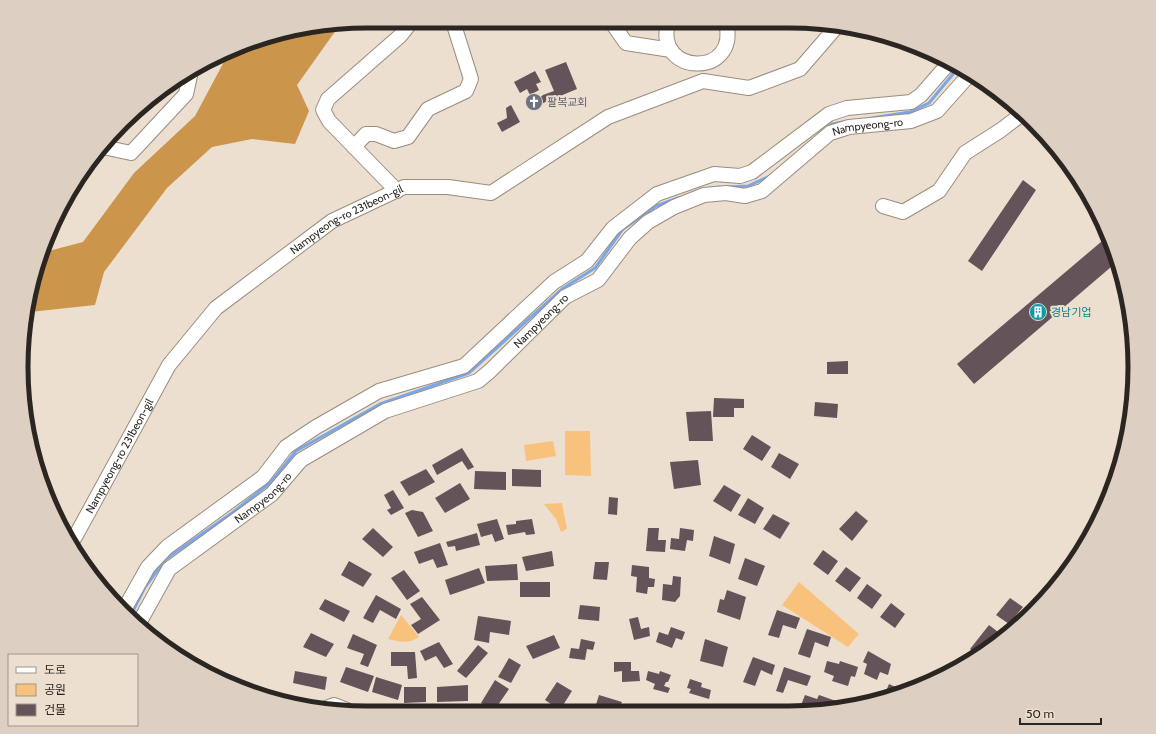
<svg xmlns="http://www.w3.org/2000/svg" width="1156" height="734" font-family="Cabin,'Noto Sans KR',sans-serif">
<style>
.green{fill:#f8c27d}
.forest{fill:#cb954c}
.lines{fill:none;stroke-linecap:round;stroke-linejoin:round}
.stream{stroke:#79a7eb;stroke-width:3}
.building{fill:#645358}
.minor-casing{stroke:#998d7f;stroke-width:16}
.minor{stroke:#fff;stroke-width:14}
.labels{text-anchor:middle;stroke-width:4;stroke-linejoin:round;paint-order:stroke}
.worship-label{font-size:11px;fill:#5b616d;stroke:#ecdfd0;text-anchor:start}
.street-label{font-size:11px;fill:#2b2621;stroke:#ecdfd0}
.culture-label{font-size:11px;fill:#0d838f;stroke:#ecdfd0;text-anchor:start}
.rim{fill:none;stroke:#2b2621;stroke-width:5}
</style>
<rect width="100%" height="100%" fill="#ecdfd0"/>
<path class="green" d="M565,431H590L591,476L565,475Z
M553,441L556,456L526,461L524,445Z
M562,503L567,529L561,532L556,519L544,504Z
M799,582L859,634L848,647L782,605Z
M401,615L419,637C408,644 400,642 388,639Z"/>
<path class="forest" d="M339,26L297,85L309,111L295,144L252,139L212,147L167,188L104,272L95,305L30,312L41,253L83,242L134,173L195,116L226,58L233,51L256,39L273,37L290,38L303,32Z"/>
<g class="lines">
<path class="stream" d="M872,118L910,112L929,103L958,68
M828,127L832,124L843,122
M728,187L748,186L770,176
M704,189L720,187
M131,615L145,587L166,559L232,513L271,482L296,451L380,404L469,373L562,289L595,268L623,229L656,206L678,198"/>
</g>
<path class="building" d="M566,62L577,89L536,106V101L543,95L554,91L545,70Z
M535,71L541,82L536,84L539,90L530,95L527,89L520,93L514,82Z
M511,105L520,122L502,132L497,123L507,118L506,108Z
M1023,180L1036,190L982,271L968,261Z
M1108,236L1118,261L974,384L957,364Z
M848,361V374H827V362Z
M714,398L744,399V408H734V417H713Z
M815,402L838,404L837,418L814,416Z
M711,411L713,441H689L686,412Z
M752,435L771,447L762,461L743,449Z
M462,448L474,467L468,470L462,461L437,475L432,465Z
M779,453L799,464L790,479L771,467Z
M698,460L701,485L674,489L670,462Z
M426,469L435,482L409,496L400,482Z
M512,469L541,470V487L512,486Z
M475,471L506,472V490L474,489Z
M460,483L470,499L445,513L435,498Z
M724,485L741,495L731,512L713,501Z
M393,490L404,508L391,515L387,510L391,508L384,495Z
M609,497L618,498L617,515L608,514Z
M748,498L764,508L755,524L738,515Z
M412,510L423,512L433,531L418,537L405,513Z
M856,511L868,521L852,541L839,529Z
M773,514L790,523L780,539L763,529Z
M497,519L504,539L495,542L492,534L481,537L477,524Z
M532,519L535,534L526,535L525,532L508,535L506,525L516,524V521Z
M373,528L393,547L383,557L362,539Z
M648,528H659L658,540H666L665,552L646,551Z
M680,528L694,530L693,541L687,540L685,551L670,549L671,538L679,539Z
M477,533L480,545L456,551L455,546L448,547L446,542Z
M714,536L735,544L730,564L709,556Z
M440,543L448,565L437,568L433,559L419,564L414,552Z
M823,550L838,561L828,575L813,564Z
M552,551L554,566L526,571L522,557Z
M745,558L765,566L757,586L738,579Z
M349,561L372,574L363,587L341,575Z
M595,562H609L607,580L593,579Z
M517,564L518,580L487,581L485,566Z
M632,565L649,567V578L655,579L654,587H648L647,594L636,592L637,577L631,576Z
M846,567L861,578L850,592L835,581Z
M479,568L485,583L450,595L445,580Z
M404,570L420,591L407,600L391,578Z
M673,576L681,577L680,596L675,602L662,600L663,584L672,585Z
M520,582H550V597H520Z
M867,584L882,595L872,609L857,598Z
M727,590L746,597L740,620L717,612L720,599L724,600Z
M376,595L401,609L396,619L380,610L373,623L363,618Z
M422,597L440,620L418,634L411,625L421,619L410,604Z
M1010,598L1023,607L1009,624L996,615Z
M325,599L350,611L344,622L319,609Z
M891,603L905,614L895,628L880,617Z
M580,605L600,607L599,621L578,619Z
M777,610L800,618L796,629L783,625L779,638L768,635Z
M478,616L511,621L509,635L490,632L489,643L474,640Z
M638,617L641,629L649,627L650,636L634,640L629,619Z
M989,625L1002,635L995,643L978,655L970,649Z
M671,627L685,632L682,640L676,638L672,648L656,642L659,632L668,635Z
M807,629L831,637L828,647L815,642L810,658L798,654Z
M311,633L334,644L326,657L303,647Z
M353,634L377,645L368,667L360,664L364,654L347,648Z
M554,635L560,648L533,659L526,646Z
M581,639L595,642L593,650L587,649L585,660L569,658L571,648L579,649Z
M705,639L728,647L723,667L700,661Z
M439,642L453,664L444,668L436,656L425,661L420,651Z
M478,645L488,653L466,678L457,671Z
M868,651L891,664L888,675L880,672L877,680L864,674L867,664L863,662Z
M391,652H415L417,678L408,679L407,666H391Z
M753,657L775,665L772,675L761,670L755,686L743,682Z
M509,658L521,665L511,683L498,677Z
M827,661L839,664L840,661L858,667L855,677L851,676L848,686L832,681L834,676L824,672Z
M614,662H631V671H639L640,681L622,682V671L614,672Z
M346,667L374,676L368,692L340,682Z
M784,667L811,676L807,686L788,680L783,693L776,691Z
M295,671L327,677L325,690L293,683Z
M648,671L659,674L660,671L671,675L668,682H666L664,686L670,688L668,693L653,689L655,684L646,680Z
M376,677L402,685L398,700L372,692Z
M690,679L702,683L701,687L711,690L709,699L689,693L691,689L687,688Z
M495,680L509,689L498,705L504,708L502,711H494L481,703Z
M557,682L572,691L560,710L545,700Z
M889,684L900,689L901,692L888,697L884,696Z
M468,685V701L437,702V687Z
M404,687H426V702L404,703Z
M599,695L622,702L618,711H594Z
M805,695L817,699L819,695L836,701L834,709L809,712L810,708L801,705Z"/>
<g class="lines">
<g class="minor-casing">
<g id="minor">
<path d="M612,23L626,43L671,50"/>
<path d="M668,23C654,76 740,78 726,23"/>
<path d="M103,147L131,153L186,94L191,71"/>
<path d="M354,147L366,134H376L394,141L408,137L428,109L466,91L471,79L453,22"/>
<path d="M397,191L329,121L323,110L328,99L400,36L412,21"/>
<path d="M883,206L903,212L939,191L965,153L1001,130L1022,114"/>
<path id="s1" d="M71,541L75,537L169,365L216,308L332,221L404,187H448L491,193L608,117L703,81L749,88L800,69L838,25"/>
<path d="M125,608L148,567L167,547L263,477L286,447L316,427L379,391L464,366L554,282L587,261L613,228L657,194L714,174L740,176L752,172L829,114L847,108L911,102L921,95L949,63"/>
<path id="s2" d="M139,623L169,569L272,494L301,460L385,411L478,381L490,371L565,297L598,280L630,238L648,222L674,207L704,195L726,193L745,196L762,191L830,133L849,127L911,121L937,111L969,75"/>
<path d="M321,710L334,705L347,710"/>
</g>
</g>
<use href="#minor" class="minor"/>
</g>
<defs>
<g id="church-disc" transform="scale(0.9)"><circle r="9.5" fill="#6b7280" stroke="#ecdfd0"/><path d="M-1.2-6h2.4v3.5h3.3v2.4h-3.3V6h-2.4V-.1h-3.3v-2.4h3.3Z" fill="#fff"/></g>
<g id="building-disc" transform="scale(0.9)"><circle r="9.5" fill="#0f9aa8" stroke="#ecdfd0"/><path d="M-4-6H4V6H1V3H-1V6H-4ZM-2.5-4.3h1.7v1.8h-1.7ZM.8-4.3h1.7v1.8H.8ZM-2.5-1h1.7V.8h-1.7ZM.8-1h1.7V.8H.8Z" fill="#fff"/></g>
</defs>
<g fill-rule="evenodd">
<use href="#church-disc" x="534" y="102"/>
<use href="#building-disc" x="1038" y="312"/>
</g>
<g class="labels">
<g class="worship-label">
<text x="547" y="106">팔복교회</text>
</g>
<g class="street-label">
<text dy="4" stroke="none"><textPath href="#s2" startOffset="913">Nampyeong-ro</textPath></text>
<text dy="4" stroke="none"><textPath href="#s1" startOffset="434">Nampyeong-ro 231beon-gil</textPath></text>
<text dy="4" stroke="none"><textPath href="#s2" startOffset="516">Nampyeong-ro</textPath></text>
<text dy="4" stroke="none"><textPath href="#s1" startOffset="98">Nampyeong-ro 231beon-gil</textPath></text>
<text dy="4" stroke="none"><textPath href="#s2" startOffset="180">Nampyeong-ro</textPath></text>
</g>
<g class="culture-label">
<text x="1051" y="316">경남기업</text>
</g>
</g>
<path d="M0 0H1156V734H0ZM367 28H789A339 339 0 0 1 1128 367V367A339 339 0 0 1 789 706H367A339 339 0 0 1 28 367V367A339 339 0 0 1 367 28Z" fill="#ddd0c2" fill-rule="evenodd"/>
<path class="rim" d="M367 28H789A339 339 0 0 1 1128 367V367A339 339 0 0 1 789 706H367A339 339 0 0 1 28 367V367A339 339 0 0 1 367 28Z"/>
<rect x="8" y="654" width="130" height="72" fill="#ecdfd0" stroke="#9f958a"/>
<rect x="16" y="667" width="20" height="6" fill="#ffffff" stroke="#9f958a"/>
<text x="44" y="674" font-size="12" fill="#2b2621">도로</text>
<rect x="16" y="684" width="20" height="12" fill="#f8c27d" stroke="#9f958a"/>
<text x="44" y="694" font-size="12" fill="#2b2621">공원</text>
<rect x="16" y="704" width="20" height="12" fill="#645358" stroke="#9f958a"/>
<text x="44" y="714" font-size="12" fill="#2b2621">건물</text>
<path d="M1020 718v6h81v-6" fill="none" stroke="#2b2621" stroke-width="2"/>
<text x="1026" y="718" font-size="12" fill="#2b2621" stroke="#ecdfd0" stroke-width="3" paint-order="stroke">50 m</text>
</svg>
